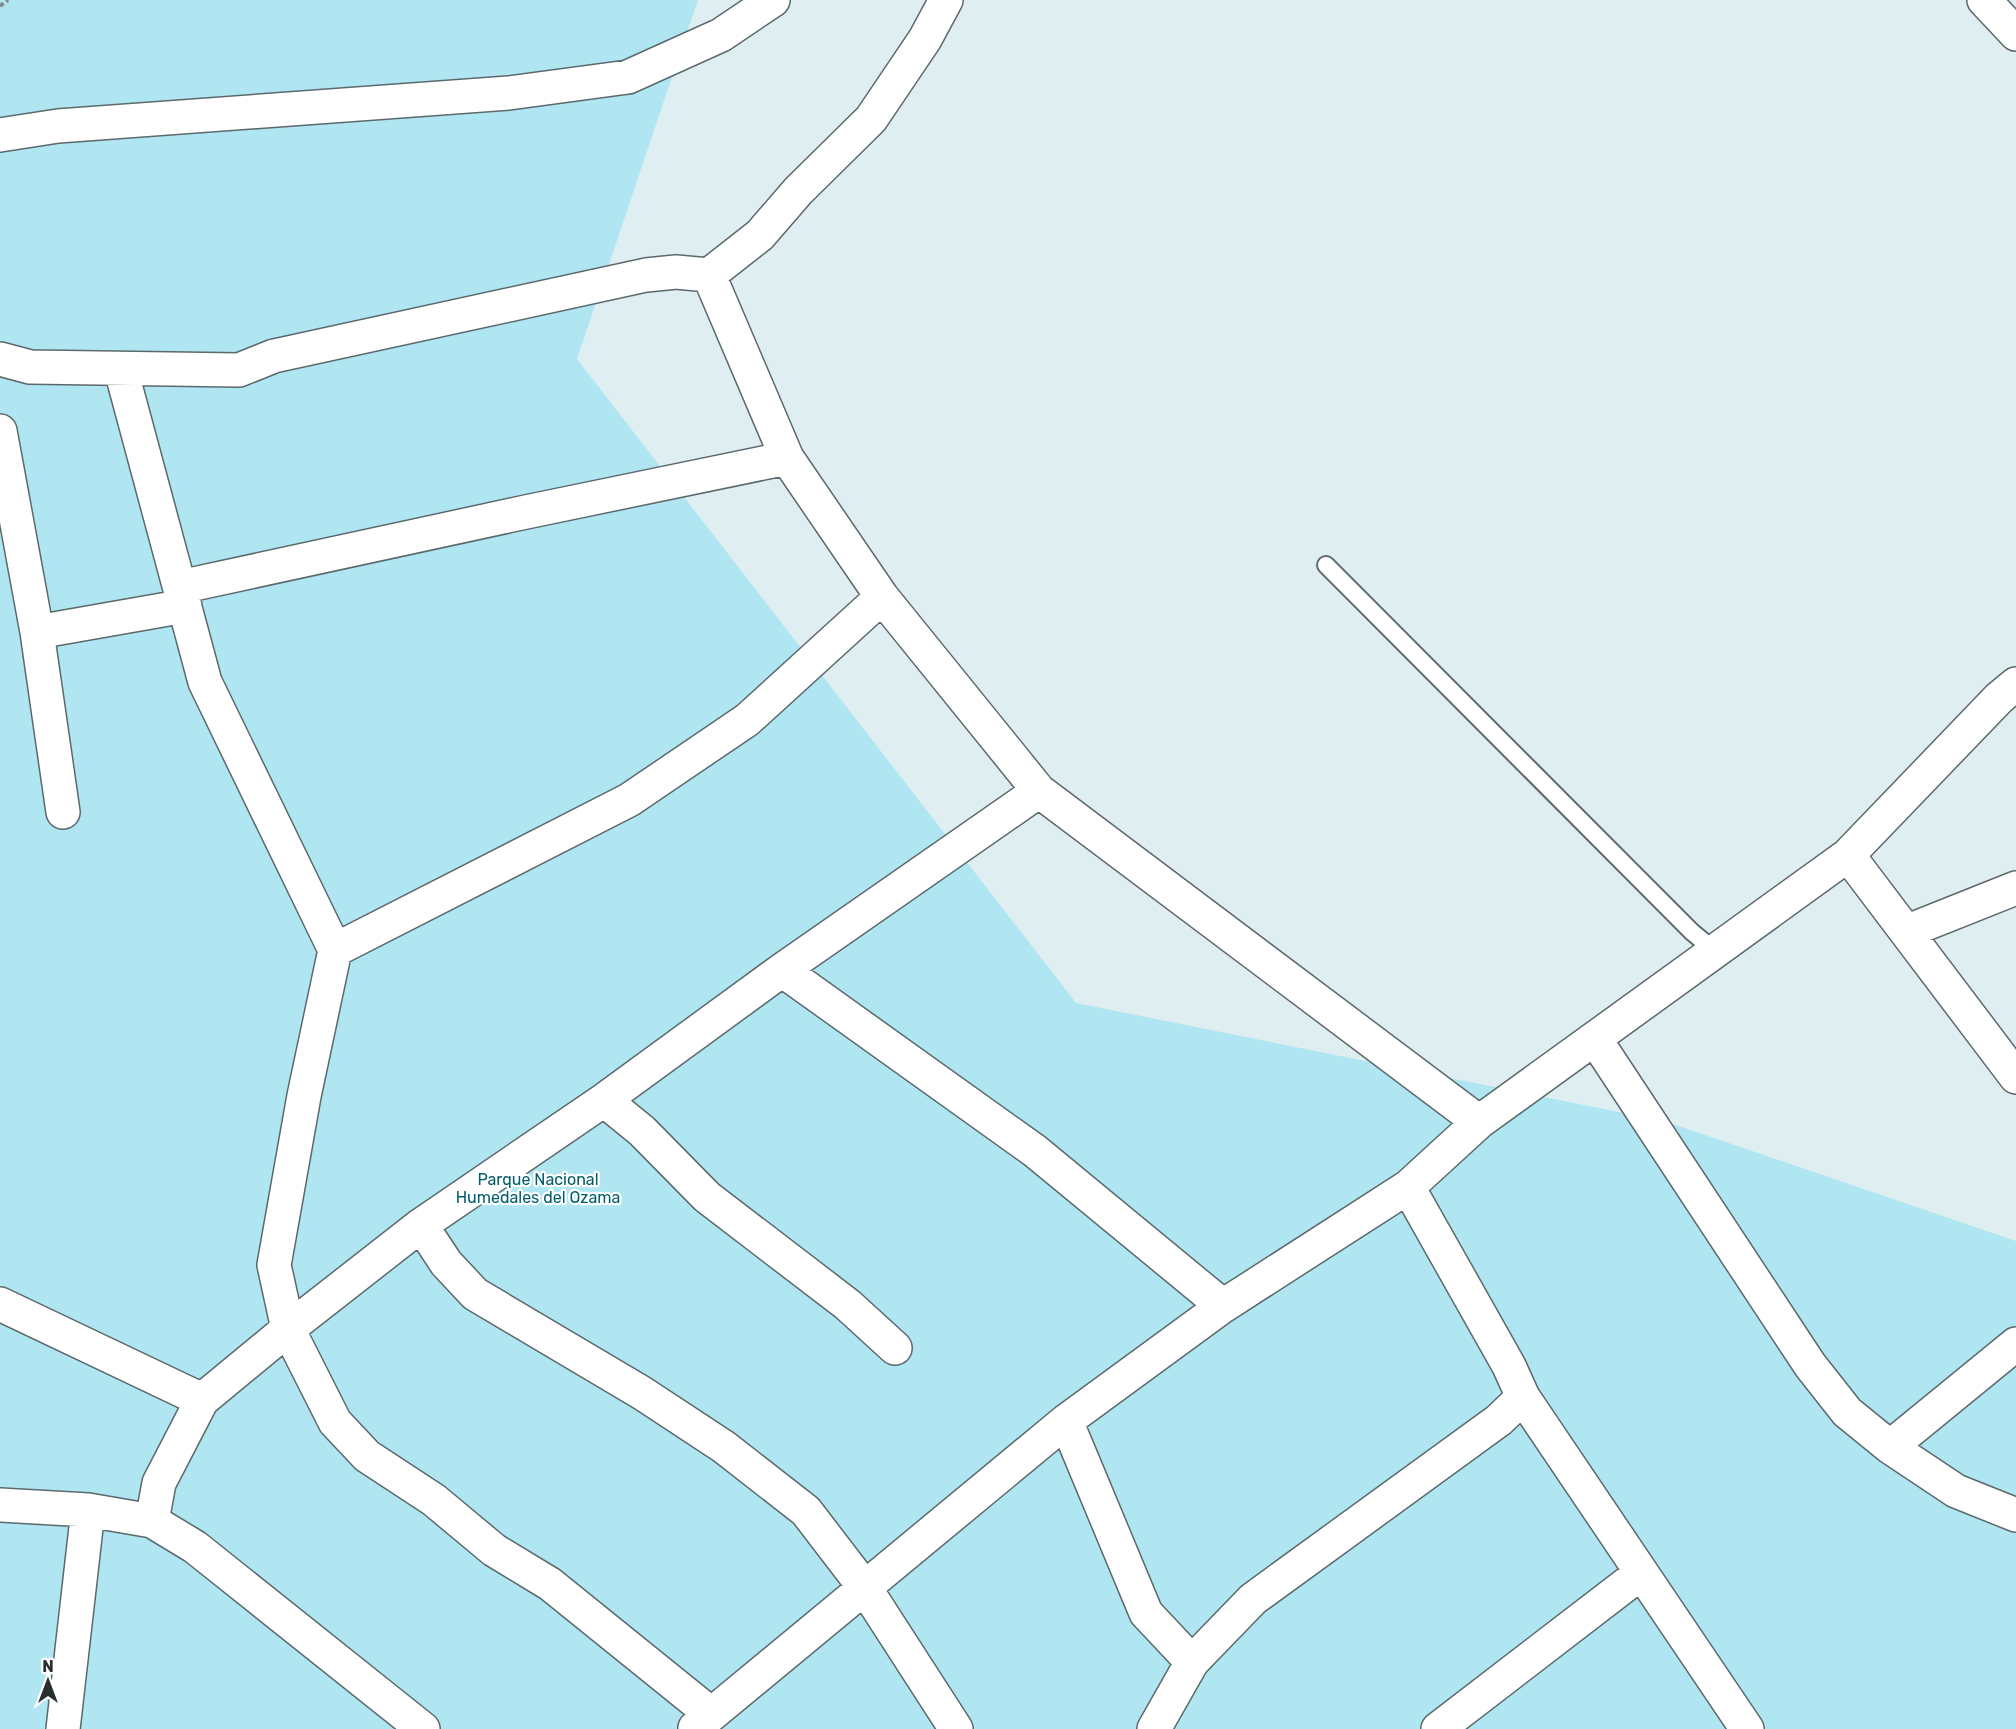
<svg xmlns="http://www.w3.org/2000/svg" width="2016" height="1729" font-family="Rubik,sans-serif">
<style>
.green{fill:#afe6f2}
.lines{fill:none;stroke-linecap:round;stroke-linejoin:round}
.service-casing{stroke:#5c696c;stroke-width:20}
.minor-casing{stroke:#5c696c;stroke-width:36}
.path{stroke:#808a8c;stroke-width:4;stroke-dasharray:4.5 3;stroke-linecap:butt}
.service{stroke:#fff;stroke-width:16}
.minor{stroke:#fff;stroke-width:33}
.labels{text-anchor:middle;stroke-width:4.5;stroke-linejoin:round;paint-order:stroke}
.park-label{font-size:16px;fill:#005d6b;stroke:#fff}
</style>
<rect width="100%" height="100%" fill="#dfeef1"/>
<path class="green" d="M0,0H698L577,359L1076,1003L1664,1121L2016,1241V1729H0Z"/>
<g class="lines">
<g class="service-casing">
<path id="service" d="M1326,565L1692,932L1715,951"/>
</g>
<g class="minor-casing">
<path id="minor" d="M1984,0L2016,34
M0,135L58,126L509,93L628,77L721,35L773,0
M709,275L787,458L882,597L1039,791L1479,1122
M0,359L30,367L239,370L274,356L646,275L676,272L709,275L760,235L798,191L871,119L925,39L946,0
M121,370L205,682L335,950L304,1096L274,1265L288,1329L335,1422L367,1456L434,1500L494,1550L550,1584L711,1714
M0,431L37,632
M180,587L526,512L787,458
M2016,684L1999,698L1848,855L2016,1077
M63,812L37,632L185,606
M1908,931L2016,888
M335,950L629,800L747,720L882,597
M782,970L1035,1151L1223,1306
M1595,1039L1810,1365L1847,1412L1890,1447L1956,1491L2016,1515
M604,1100L642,1131L707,1197L848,1305L895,1348
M421,1225L446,1263L475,1294L642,1393L724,1447L806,1511L865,1588L956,1729
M0,1304L202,1400
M1523,1397L1747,1729
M1066,1421L1146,1613L1192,1662
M1890,1447L2016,1344
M0,1505L88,1510L152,1521L195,1547L423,1729
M152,1521L159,1483L202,1400L288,1329L421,1225L604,1100L782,970L1039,791
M695,1728L1066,1421L1223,1306L1408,1187L1479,1122L1848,855
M63,1729L88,1510
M1154,1729L1192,1662L1253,1599L1499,1420L1523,1397L1509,1366L1408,1187
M1438,1729L1641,1573"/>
</g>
<path class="path" d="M0,6L8,0"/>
<use href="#service" class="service"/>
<use href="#minor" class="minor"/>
</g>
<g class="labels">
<g class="park-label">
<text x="538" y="1185">Parque Nacional<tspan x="538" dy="18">Humedales del Ozama</tspan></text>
</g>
</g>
<g transform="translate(48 1681)" stroke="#ffffff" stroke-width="4.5" paint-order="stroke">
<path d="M0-4.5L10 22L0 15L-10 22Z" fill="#292f30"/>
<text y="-9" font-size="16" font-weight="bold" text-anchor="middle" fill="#292f30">N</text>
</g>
</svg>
